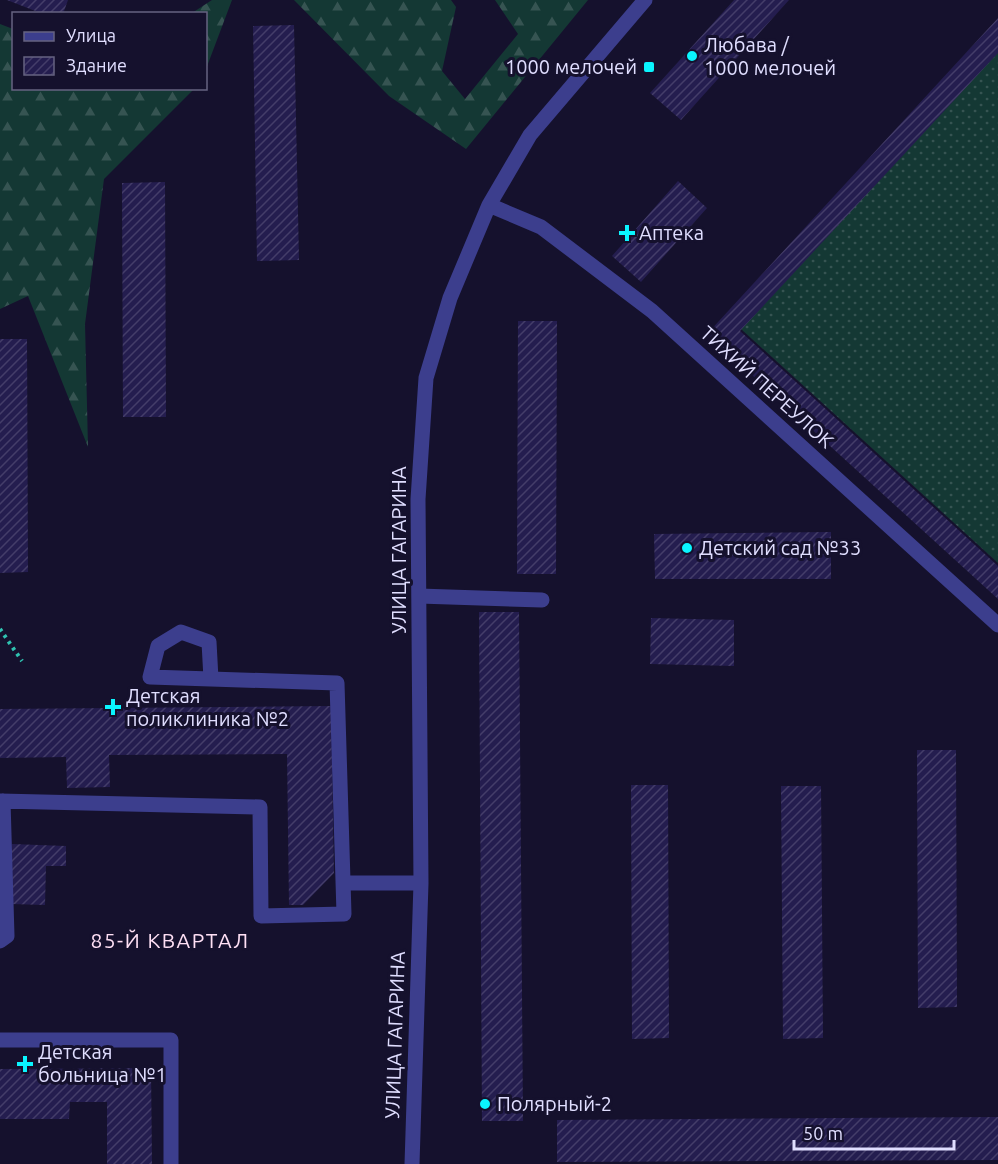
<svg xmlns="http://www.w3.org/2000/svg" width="998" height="1164" font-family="Ubuntu,sans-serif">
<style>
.grass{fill:url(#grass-dots)}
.forest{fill:url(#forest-firs)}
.building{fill:url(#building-hatch)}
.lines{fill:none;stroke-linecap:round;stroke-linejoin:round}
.path{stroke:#2fc2b0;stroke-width:4;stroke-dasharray:3 4.5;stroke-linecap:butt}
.minor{stroke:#3c3e8d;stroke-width:15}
.poi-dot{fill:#0af5ff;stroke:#15112d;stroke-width:2}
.labels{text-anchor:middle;stroke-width:6;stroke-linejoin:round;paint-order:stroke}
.poi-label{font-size:20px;fill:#e0deff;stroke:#15112d;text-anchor:start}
.street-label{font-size:20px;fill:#e0deff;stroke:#15112d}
.neighbourhood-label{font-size:21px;letter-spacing:1.5px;fill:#ffe0f5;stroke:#15112d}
</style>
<defs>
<pattern id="grass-dots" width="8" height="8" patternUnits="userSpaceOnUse" patternTransform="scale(1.5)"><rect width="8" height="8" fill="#143834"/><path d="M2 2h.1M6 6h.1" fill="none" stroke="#365452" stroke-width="1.8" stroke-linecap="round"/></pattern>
<pattern id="forest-firs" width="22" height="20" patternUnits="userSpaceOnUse" patternTransform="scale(1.5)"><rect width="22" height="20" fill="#143834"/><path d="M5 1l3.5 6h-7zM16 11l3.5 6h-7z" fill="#365452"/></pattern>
<pattern id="building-hatch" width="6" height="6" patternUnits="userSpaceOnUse" patternTransform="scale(1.5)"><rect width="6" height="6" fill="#241d4f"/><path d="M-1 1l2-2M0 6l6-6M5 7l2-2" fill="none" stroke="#443d69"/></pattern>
</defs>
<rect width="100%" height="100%" fill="#15112d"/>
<path class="grass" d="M998,52V563L741,329Z"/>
<path class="forest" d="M212,0H232L206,69V14L192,13Z
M294,0H451L456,7L442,71L465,99L518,34L495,0H588L466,149L389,96Z
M0,24L13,29L14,88L194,89L104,179L85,324L88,447L28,296L0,309Z"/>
<path class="building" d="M7,0H68L63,14H43Z
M734,0H789L681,120L650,93Z
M998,18V53L740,331L998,566V599L707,334Z
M294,25L299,260L257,261L253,26Z
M678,181L707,208L641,282L612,256Z
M165,182L166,417H123L122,183Z
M518,321H557L556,574H517Z
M0,339H27L28,572L0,573Z
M831,532V579H655L654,534Z
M479,612H519L523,1121H482Z
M651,618L734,620V666L650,664Z
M331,706L334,873L303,905H289L287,754L109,755L110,787L67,788L66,757L0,758V709Z
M917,750H956L957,1007L918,1008Z
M631,785H668L669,1038L632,1039Z
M781,786H821L823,1038L783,1039Z
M12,844L66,846V866H46L45,905L10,904Z
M151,1068L152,1164H107V1102H70L69,1119H0V1069Z
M998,1117V1160L557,1162V1120Z"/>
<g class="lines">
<path class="path" d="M0,629L22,661"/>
<path class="minor" d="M489,205L541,227L652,311L998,625
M419,596L542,600
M0,801L260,807L261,916L344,914L337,683L150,677L158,646L181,632L209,642L211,679
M343,883H421
M0,941L7,936L3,801
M0,1040H171V1164
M412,1164L421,883L418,499L426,378L450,298L489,205L530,135L645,0"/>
</g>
<g class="poi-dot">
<circle cx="692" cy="56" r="6"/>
<rect x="643" y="61" width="12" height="12" rx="3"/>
<path d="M624 224h6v6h6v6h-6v6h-6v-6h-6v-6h6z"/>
<circle cx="687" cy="548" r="6"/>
<path d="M110 698h6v6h6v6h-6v6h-6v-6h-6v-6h6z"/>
<path d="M22 1055h6v6h6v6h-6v6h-6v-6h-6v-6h6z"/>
<circle cx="485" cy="1104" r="6"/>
</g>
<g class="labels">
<g class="poi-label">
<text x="704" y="52">Любава /<tspan x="704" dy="23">1000 мелочей</tspan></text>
<text x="637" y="74" text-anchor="end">1000 мелочей</text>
<text x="639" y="240">Аптека</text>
<text x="699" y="555">Детский сад №33</text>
<text x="126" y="703">Детская<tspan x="126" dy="23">поликлиника №2</tspan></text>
<text x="38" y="1059">Детская<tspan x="38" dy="23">больница №1</tspan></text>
<text x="497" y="1111">Полярный-2</text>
</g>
<g class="street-label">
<text transform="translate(767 387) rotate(42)" y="7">ТИХИЙ ПЕРЕУЛОК</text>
<text transform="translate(399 550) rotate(-90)" y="7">УЛИЦА ГАГАРИНА</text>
<text transform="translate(395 1035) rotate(-88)" y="7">УЛИЦА ГАГАРИНА</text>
</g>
<g class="neighbourhood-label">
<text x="170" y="948">85-Й КВАРТАЛ</text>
</g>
</g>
<rect x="12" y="12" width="195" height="78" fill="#15112d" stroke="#666381" stroke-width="1.5"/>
<rect x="24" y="32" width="30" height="9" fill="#3c3e8d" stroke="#666381" stroke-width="1.5"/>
<text x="66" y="42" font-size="18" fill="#e0deff">Улица</text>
<rect x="24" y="57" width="30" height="18" fill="url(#building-hatch)" stroke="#666381" stroke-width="1.5"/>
<text x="66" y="72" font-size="18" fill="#e0deff">Здание</text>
<path d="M794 1140v9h160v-9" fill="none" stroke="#e0deff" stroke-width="3"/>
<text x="803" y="1140" font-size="18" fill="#e0deff" stroke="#15112d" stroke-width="4.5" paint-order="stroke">50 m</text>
</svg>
